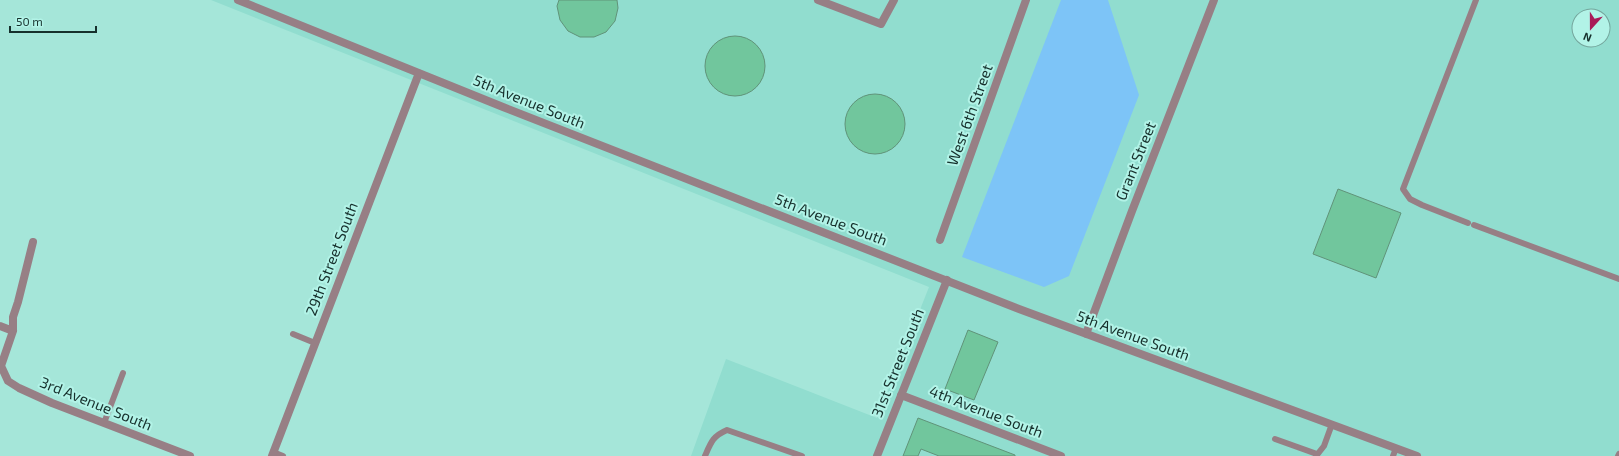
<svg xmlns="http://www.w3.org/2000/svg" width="1619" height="456" font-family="'Exo 2',sans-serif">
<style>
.built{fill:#91ddcf;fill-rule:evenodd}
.water{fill:#7dc4f7}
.building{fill:#71c69d;stroke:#609379}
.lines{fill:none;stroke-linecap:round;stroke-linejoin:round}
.service{stroke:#977f85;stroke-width:6}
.minor{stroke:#977f85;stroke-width:8}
.labels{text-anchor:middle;stroke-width:4;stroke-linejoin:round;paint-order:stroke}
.street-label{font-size:15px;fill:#16302c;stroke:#b2f3e7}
</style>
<rect width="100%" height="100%" fill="#a5e6d9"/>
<path class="built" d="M211,0H1619V456H691L726,359L877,418L929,287ZM1579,16H1603V40H1579Z"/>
<path class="water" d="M1061,0H1108L1139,95L1069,276L1044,287L962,257Z"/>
<path class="building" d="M559,0H617L618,8L615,21L606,32L594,37H580L568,31L560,20L557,6Z
M705 66a30 30 0 1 1 60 0a30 30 0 1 1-60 0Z
M845 124a30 30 0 1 1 60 0a30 30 0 1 1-60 0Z
M1338,189L1401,213L1376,278L1313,254Z
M968,330L998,342L974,400L945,389Z
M918,418L1015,455V456H939L921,449L918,456H903Z"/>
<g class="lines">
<path class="service" d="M1468,223L1422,205L1410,199L1403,189L1476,0
M1474,225L1619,279
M293,334L315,343
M104,423L123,373
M1275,439L1317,454
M273,452L283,456
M705,456C711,442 713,436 727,430L802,456
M1316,456L1324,446L1332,424
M1393,456L1396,448
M1618,456L1619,454"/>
<path class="minor" d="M238,0L503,107L1019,309L1417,456
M818,0L881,24L894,0
M940,240L1026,0
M33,242L18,302L13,317V331L1,366L8,381L19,388L52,403L190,456
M0,326L13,331
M1086,334L1132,211L1214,0
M901,395L1061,456
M272,456L419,73
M877,456L947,280"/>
</g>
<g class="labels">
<g class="street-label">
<text transform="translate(529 102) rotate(22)" y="5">5th Avenue South</text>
<text transform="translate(970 115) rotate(-70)" y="5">West 6th Street</text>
<text transform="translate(1136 161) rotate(-68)" y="5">Grant Street</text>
<text transform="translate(831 220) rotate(21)" y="5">5th Avenue South</text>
<text transform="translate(332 259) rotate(-69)" y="5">29th Street South</text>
<text transform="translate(1133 336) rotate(20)" y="5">5th Avenue South</text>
<text transform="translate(898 363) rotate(-68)" y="5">31st Street South</text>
<text transform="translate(96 404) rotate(22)" y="5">3rd Avenue South</text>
<text transform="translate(986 412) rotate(21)" y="5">4th Avenue South</text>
</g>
</g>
<g transform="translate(1591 28) rotate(201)"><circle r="19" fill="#b2f3e7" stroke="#74a59c"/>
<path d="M0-3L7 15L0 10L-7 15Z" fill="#a91a58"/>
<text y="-6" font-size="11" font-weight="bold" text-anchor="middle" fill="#16302c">N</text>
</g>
<path d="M10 26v6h86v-6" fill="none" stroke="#16302c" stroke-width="2"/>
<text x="16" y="26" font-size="12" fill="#16302c" stroke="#b2f3e7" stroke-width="3" paint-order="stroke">50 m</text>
</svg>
